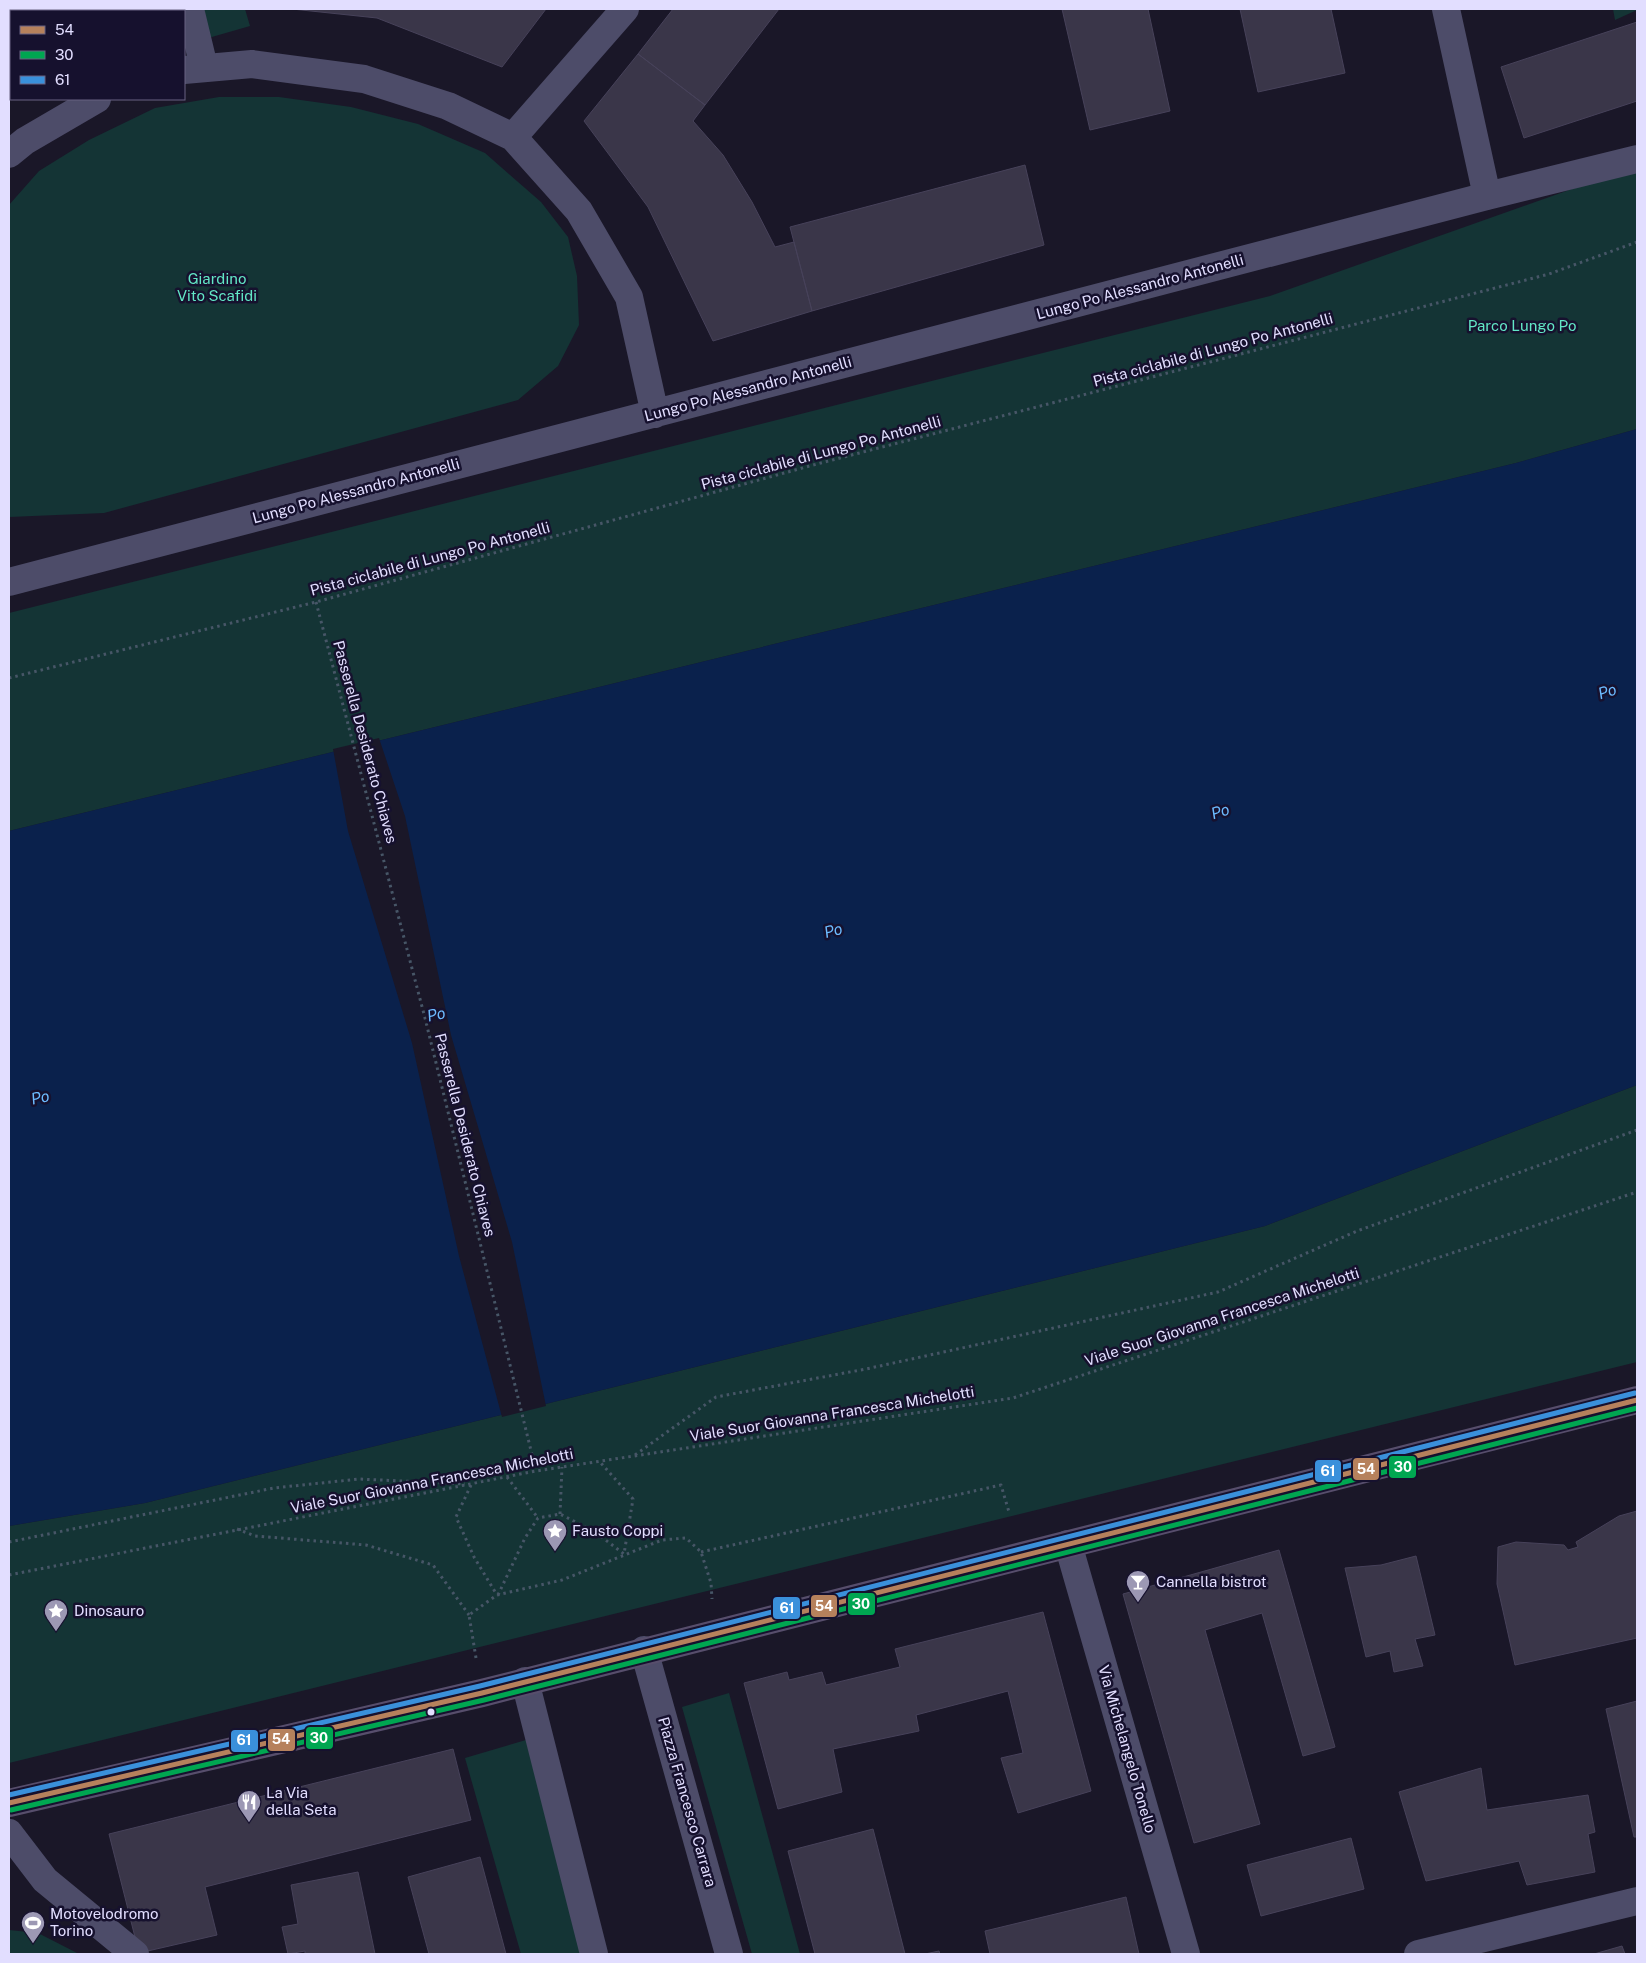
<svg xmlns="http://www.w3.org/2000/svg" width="1646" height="1963" font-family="'Public Sans',sans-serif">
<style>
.green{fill:#143435}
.water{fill:#0a214c}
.pier{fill:#1a1728}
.building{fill:#3a3649;stroke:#47425a}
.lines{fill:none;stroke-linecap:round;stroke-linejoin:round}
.path{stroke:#475667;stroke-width:3;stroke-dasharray:2.5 4;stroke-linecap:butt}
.minor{stroke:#4d4c69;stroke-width:28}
.major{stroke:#574e6c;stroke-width:28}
.bus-1-casing{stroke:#16112e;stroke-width:9}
.bus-2-casing{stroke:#16112e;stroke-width:9}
.bus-3-casing{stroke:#16112e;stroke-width:9}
.bus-1{stroke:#b6815c;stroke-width:5}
.bus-2{stroke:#00a651;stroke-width:5}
.bus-3{stroke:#3a90db;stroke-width:5}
.bus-dot{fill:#e2deff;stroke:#16112e;stroke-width:2}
.labels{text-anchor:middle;stroke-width:5;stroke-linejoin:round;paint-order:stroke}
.park-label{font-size:15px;fill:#62e7c6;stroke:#16112e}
.street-label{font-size:15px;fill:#e2deff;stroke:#16112e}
.poi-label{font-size:15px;fill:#e2deff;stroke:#16112e;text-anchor:start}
.water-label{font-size:16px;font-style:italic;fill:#6cbbff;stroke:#16112e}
.line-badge{stroke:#16112e;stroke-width:2}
.badge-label{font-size:14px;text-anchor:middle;font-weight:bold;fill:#fff}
</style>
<rect width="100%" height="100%" fill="#1a1728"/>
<path class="green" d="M76,9H245L250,26L184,45V11H77Z
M1613,9H1637V10L1615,20Z
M219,97H279L351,107L418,124L485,153L541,202L568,237L577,276L579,325L558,366L518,400L104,513L9,517V205L39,171L89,140L155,108Z
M1637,166V429L1516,463L9,831V613L1270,296Z
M1637,1085V1362L9,1763V1526L145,1503L1265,1226Z
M729,1693L800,1954H752L682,1707Z
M526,1740L582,1954H521L465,1758Z
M9,1930L38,1933L79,1954H9Z"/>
<path class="water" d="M1637,429V1085L1265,1226L145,1503L9,1526V831L1516,463Z"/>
<path class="pier" d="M379,738L405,816L451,1035L512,1242L546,1406L502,1417L459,1256L412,1043L348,831L333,749Z"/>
<path class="building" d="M9,9H72L73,11H11V95L9,97Z
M292,9H546L502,67L377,18Z
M673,9H779L705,105L638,54Z
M1062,9H1148L1170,111L1090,130Z
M1240,9H1331L1345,73L1258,92Z
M1637,22V101L1524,138L1501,67Z
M638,54L705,105L693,121L723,155L752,202L775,247L794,242L812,311L713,341L648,207L584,121Z
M1025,165L1044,245L812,311L790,227Z
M1637,1511V1638L1515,1665L1497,1584L1498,1547L1516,1542L1564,1545L1568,1550L1578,1547L1576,1542L1619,1516Z
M1279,1550L1335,1747L1303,1756L1262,1613L1205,1630L1260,1824L1194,1843L1123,1594Z
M1416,1556L1435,1635L1415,1639L1423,1666L1394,1672L1390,1651L1366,1657L1345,1568L1381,1565Z
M1043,1612L1091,1791L1018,1813L1001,1758L1023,1753L1008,1691L916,1715L919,1731L833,1749L842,1792L778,1809L744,1683L787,1672L789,1680L822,1672L826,1685L900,1667L895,1649Z
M1637,1701V1837H1634L1606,1709Z
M453,1749L471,1820L205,1887L217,1935L139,1953L109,1834Z
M1481,1768L1487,1810L1588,1795L1595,1832L1588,1834L1595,1872L1527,1885L1519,1861L1426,1881L1399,1792Z
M873,1829L905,1954H815L788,1851Z
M1351,1838L1364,1889L1261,1916L1247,1865Z
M480,1857L506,1954H429L408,1877Z
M358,1872L375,1954H305V1951L288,1954L282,1927L298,1924L291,1885Z
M1126,1897L1139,1954H990L985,1931Z
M1622,1946L1625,1954H1594Z
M939,1951L940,1954H925Z"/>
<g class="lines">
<path class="path" d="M316,602L425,1018L536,1471
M9,678L316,602L817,464L1549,274L1637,242
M635,1455L716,1397L866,1369L1218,1292L1357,1231L1637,1130
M507,1477L538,1518
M471,1485L456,1517L474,1557L497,1595
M560,1514L562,1467
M237,1529L255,1536L366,1545L433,1565L469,1615
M9,1542L274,1488L359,1479L465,1484
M701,1552L1001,1485L1009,1512
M9,1575L536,1471L1013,1398L1637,1192
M498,1595L525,1538L538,1518L560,1514L595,1532L624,1554L633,1499L600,1462
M476,1658L469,1615L497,1595L562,1580L662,1540L686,1538L701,1552L711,1583L712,1599"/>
<path class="minor" d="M113,9L114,11
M190,9L204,67
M1446,9L1487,196
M184,70L252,64L364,79L448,106L513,137L579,211L629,297L655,414
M513,137L625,9
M9,154L25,141L97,99
M9,582L1487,196L1637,159
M1068,1544L1186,1954
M644,1650L729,1954
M525,1681L594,1954
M9,1833L45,1880L135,1954
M1418,1954L1637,1901"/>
<path class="major" d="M9,1803L482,1693L1637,1400"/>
<g class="bus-1-casing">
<path id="bus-1" d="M9,1803L482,1693L1637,1400"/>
</g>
<g class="bus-2-casing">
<path id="bus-2" d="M11,1810L484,1700L1637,1408"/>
</g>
<g class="bus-3-casing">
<path id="bus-3" d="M9,1795L480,1686L1635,1393"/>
</g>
<use href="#bus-1" class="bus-1"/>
<use href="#bus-2" class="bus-2"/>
<use href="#bus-3" class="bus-3"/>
</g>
<defs>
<g id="sight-pin" transform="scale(1.25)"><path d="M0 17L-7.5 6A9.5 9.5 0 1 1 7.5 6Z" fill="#9c98b4" stroke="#16112e"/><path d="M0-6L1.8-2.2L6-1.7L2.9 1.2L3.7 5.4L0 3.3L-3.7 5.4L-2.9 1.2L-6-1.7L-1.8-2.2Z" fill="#fff"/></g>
<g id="bar-pin" transform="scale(1.25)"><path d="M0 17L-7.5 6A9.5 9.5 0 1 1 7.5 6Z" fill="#9c98b4" stroke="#16112e"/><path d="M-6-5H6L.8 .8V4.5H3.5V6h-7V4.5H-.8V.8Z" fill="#fff"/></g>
<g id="restaurant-pin" transform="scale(1.25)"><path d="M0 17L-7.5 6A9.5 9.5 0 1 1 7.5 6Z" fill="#9c98b4" stroke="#16112e"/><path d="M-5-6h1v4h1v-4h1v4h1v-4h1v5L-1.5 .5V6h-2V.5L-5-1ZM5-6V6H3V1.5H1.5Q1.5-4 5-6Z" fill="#fff"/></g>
<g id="stadium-pin" transform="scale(1.25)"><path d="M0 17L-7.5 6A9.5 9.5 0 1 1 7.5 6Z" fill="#9c98b4" stroke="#16112e"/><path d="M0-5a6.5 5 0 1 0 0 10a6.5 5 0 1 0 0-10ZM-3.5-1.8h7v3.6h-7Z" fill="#fff"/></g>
</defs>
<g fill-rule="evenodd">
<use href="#sight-pin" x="555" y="1531"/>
<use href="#bar-pin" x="1138" y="1582"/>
<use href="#sight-pin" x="56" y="1611"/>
<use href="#restaurant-pin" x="249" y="1802"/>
<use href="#stadium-pin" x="33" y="1923"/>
</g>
<circle class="bus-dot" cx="431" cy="1712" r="4.5"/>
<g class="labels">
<g class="park-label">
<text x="217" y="284">Giardino<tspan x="217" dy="17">Vito Scafidi</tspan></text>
<text x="1522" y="331">Parco Lungo Po</text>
</g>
<g class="street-label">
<text transform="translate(1140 287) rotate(-15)" y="5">Lungo Po Alessandro Antonelli</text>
<text transform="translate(1213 350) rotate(-15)" y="5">Pista ciclabile di Lungo Po Antonelli</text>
<text transform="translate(748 389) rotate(-15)" y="5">Lungo Po Alessandro Antonelli</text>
<text transform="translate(821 453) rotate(-15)" y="5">Pista ciclabile di Lungo Po Antonelli</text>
<text transform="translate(356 491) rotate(-15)" y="5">Lungo Po Alessandro Antonelli</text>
<text transform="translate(430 559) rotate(-15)" y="5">Pista ciclabile di Lungo Po Antonelli</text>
<text transform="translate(365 742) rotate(75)" y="5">Passerella Desiderato Chiaves</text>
<text transform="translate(465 1135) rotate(76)" y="5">Passerella Desiderato Chiaves</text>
<text transform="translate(1222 1317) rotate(-18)" y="5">Viale Suor Giovanna Francesca Michelotti</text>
<text transform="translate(832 1414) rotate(-9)" y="5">Viale Suor Giovanna Francesca Michelotti</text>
<text transform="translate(432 1481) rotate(-11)" y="5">Viale Suor Giovanna Francesca Michelotti</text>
<text transform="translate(1127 1749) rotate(74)" y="5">Via Michelangelo Tonello</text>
<text transform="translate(687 1802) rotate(74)" y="5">Piazza Francesco Carrara</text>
</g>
<g class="poi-label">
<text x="572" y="1536">Fausto Coppi</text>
<text x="1156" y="1587">Cannella bistrot</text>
<text x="74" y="1616">Dinosauro</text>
<text x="266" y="1798">La Via<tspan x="266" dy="17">della Seta</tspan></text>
<text x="50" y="1919">Motovelodromo<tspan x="50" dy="17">Torino</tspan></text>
</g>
<g class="water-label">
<text transform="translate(1607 691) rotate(-17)" y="6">Po</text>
<text transform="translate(1220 811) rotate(-17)" y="6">Po</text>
<text transform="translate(833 930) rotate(-15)" y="6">Po</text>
<text transform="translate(436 1014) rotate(-12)" y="6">Po</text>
<text transform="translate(40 1097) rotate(-12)" y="6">Po</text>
</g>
</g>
<g class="line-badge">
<rect x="1388" y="1455" width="29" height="24" rx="5" fill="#00a651"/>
<rect x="1352" y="1457" width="28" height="24" rx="5" fill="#b6815c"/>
<rect x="1314" y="1459" width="28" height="24" rx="5" fill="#3a90db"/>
<rect x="847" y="1592" width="29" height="24" rx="5" fill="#00a651"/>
<rect x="810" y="1594" width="28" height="24" rx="5" fill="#b6815c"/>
<rect x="772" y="1596" width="29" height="24" rx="5" fill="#3a90db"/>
<rect x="305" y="1726" width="29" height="24" rx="5" fill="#00a651"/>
<rect x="267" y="1728" width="29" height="24" rx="5" fill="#b6815c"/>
<rect x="230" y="1729" width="29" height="24" rx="5" fill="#3a90db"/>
</g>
<g class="badge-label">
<text x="1403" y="1472">30</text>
<text x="1366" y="1474">54</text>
<text x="1328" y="1476">61</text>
<text x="861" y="1609">30</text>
<text x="824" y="1611">54</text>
<text x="787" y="1613">61</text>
<text x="319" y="1743">30</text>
<text x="281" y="1744">54</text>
<text x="244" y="1745">61</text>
</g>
<rect width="1646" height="1963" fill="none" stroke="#e2deff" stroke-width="20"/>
<rect x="10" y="10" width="175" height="90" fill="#16112e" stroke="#686382"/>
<rect x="20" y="26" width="25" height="8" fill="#b6815c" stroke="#686382"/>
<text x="55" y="35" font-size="15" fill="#e2deff">54</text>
<rect x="20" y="51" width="25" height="8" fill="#00a651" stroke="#686382"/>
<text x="55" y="60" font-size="15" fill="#e2deff">30</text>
<rect x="20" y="76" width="25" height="8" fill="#3a90db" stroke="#686382"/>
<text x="55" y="85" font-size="15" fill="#e2deff">61</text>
</svg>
